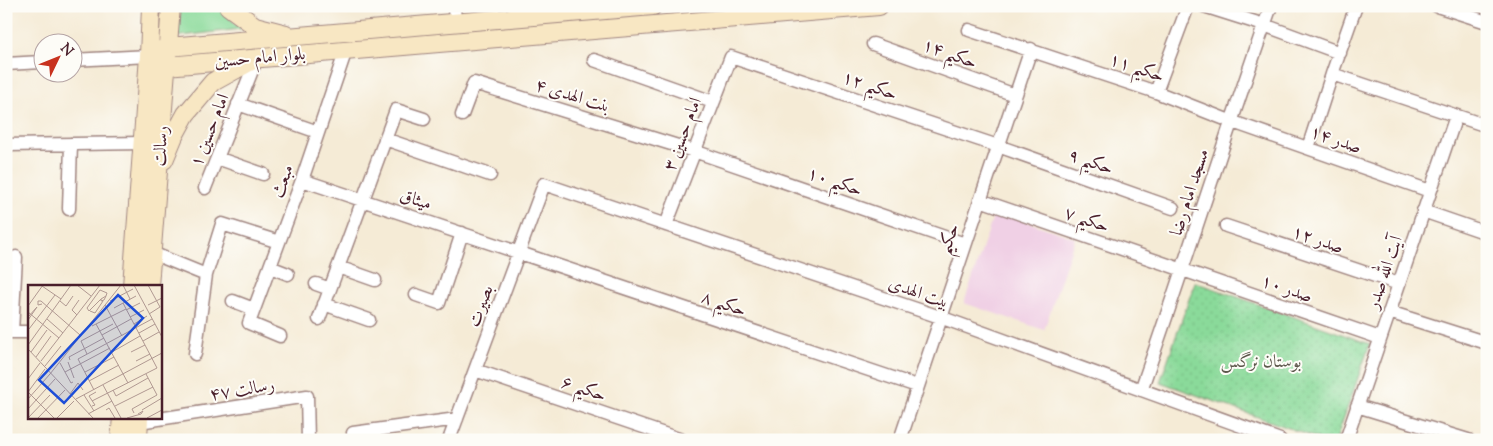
<svg xmlns="http://www.w3.org/2000/svg" width="1493" height="446" font-family="'Sorts Mill Goudy',Amiri,serif">
<style>
.built{fill:#f0d0e5}
.grass{fill:#8ada9a;stroke:#6a7c62}
.park{fill:url(#park-dots);stroke:#6a7c62}
.lines{fill:none;stroke-linecap:round;stroke-linejoin:round}
.minor-casing{stroke:#a08580;stroke-width:15}
.secondary-casing{stroke:#a08580;stroke-width:20}
.minor{stroke:#fff;stroke-width:12}
.secondary{stroke:#f8e7c3;stroke-width:18}
.labels{text-anchor:middle;stroke-width:4;stroke-linejoin:round;paint-order:stroke}
.street-label{font-size:18px;fill:#4a1f2b;stroke:#fdfcf7}
.park-label{font-size:18px;fill:#5d574c;stroke:#fdfcf7}
.inset-road{fill:none;stroke:#b19992;stroke-width:1}
.view{fill:#1d4ed8;fill-opacity:0.15;stroke:#1d4ed8;stroke-width:2.5}
.inset-edge{fill:none;stroke:#4a1f2b;stroke-width:2.5}
</style>
<defs>
<pattern id="park-dots" width="8" height="8" patternUnits="userSpaceOnUse" patternTransform="scale(1.25)"><rect width="8" height="8" fill="#8ada9a"/><path d="M2 2h.1M6 6h.1" fill="none" stroke="#79bb85" stroke-width="1.8" stroke-linecap="round"/></pattern>
</defs>
<rect width="100%" height="100%" fill="#fdfcf7"/>
<filter id="ink" filterUnits="userSpaceOnUse"><feTurbulence type="fractalNoise" baseFrequency=".02" numOctaves="2"/><feDisplacementMap in="SourceGraphic" scale="10" xChannelSelector="R" yChannelSelector="G"/><feConvolveMatrix kernelMatrix="1 2 1 2 8 2 1 2 1" color-interpolation-filters="sRGB"/></filter>
<filter id="wash" filterUnits="userSpaceOnUse"><feTurbulence type="fractalNoise" baseFrequency=".0096" numOctaves="4" result="noise"/><feDisplacementMap in="SourceGraphic" scale="20" xChannelSelector="R" yChannelSelector="G"/><feGaussianBlur stdDeviation="1.12" result="paint"/><feColorMatrix in="noise" values="0 0 0 0 0 0 0 0 0 0 0 0 0 0 0 0 0 1.4 0 .05"/><feComposite in="paint" operator="in"/></filter>
<g filter="url(#wash)">
<rect width="100%" height="100%" fill="#f5ebd6"/>
<path class="built" d="M995,211L1075,238L1044,330L964,303Z"/>
<path class="grass" d="M176,6H217L241,29L173,37Z"/>
<path class="park" d="M1195,282L1370,344L1336,440H1322L1160,382Z"/>
</g>
<g filter="url(#ink)">
<g class="lines">
<g class="minor-casing">
<path id="minor" d="M454,6L455,23
M1204,6L1264,25L1340,53
M1437,6L1487,22
M969,30L1156,92L1230,121L1430,191
M873,44L1015,95
M72,60L149,56
M594,60L713,102
M6,64L42,62
M1332,74L1487,126
M1156,92L1188,6
M238,104L318,132
M462,115L474,83L694,151L965,244
M385,139L490,175
M6,145L143,143
M1308,148L1332,74L1356,6
M217,158L263,174
M302,180L917,386
M205,188L257,58
M980,200L1380,338
M69,209L71,144
M1423,211L1487,233
M666,225L731,57L998,146L1173,208
M1226,226L1399,284
M152,253L206,275
M270,267L288,274
M338,267L375,280
M316,284L330,289
M416,295L439,303L462,233
M233,301L254,309
M324,304L369,320
M1389,312L1487,343
M319,319L396,110L424,119
M6,332H29
M12,332L16,257
M280,336L249,323L302,180L346,50
M195,354L206,275L222,224L279,242
M475,370L682,440
M1141,390C1186,262 1226,133 1271,6
M1357,406L1468,440
M139,422L307,396L308,440
M353,433L457,419
M449,440L544,184L940,317L1280,440
M900,440L1031,49
M1346,440L1456,116"/>
</g>
<g class="secondary-casing">
<path id="secondary" d="M228,6L255,26L286,34
M149,56L166,66L879,6
M149,56L168,47L653,6
M164,160L174,136L186,114L213,82L251,61
M132,286L149,56L151,6
M149,286L171,6
M120,440L122,417
M138,440L139,417"/>
</g>
<use href="#minor" class="minor"/>
<use href="#secondary" class="secondary"/>
</g>
</g>
<g class="labels">
<g class="street-label">
<text transform="translate(950 53) rotate(20)" y="6">حکیم ۱۴</text>
<text transform="translate(260 57) rotate(-5)" y="6">بلوار امام حسین</text>
<text transform="translate(1137 67) rotate(19)" y="6">حکیم ۱۱</text>
<text transform="translate(870 85) rotate(19)" y="6">حکیم ۱۲</text>
<text transform="translate(573 95) rotate(17)" y="6">بنت الهدی ۴</text>
<text transform="translate(209 130) rotate(-68)" y="6">امام حسین ۱</text>
<text transform="translate(682 134) rotate(-69)" y="6">امام حسین ۳</text>
<text transform="translate(1336 139) rotate(19)" y="6">صدر ۱۴</text>
<text transform="translate(160 146) rotate(-86)" y="6">رسالت</text>
<text transform="translate(1091 161) rotate(19)" y="6">حکیم ۹</text>
<text transform="translate(282 181) rotate(-70)" y="6">مبعث</text>
<text transform="translate(835 181) rotate(19)" y="6">حکیم ۱۰</text>
<text transform="translate(1189 192) rotate(-72)" y="6">مسجد امام رضا</text>
<text transform="translate(416 199) rotate(18)" y="6">میثاق</text>
<text transform="translate(1087 219) rotate(19)" y="6">حکیم ۷</text>
<text transform="translate(948 239) rotate(-71)" y="6">حکیم</text>
<text transform="translate(1318 239) rotate(19)" y="6">صدر ۱۲</text>
<text transform="translate(1384 272) rotate(-71)" y="6">آیت الله صدر</text>
<text transform="translate(1287 288) rotate(19)" y="6">صدر ۱۰</text>
<text transform="translate(919 292) rotate(19)" y="6">بیت الهدی</text>
<text transform="translate(724 303) rotate(19)" y="6">حکیم ۸</text>
<text transform="translate(480 306) rotate(-70)" y="6">بصیرت</text>
<text transform="translate(584 388) rotate(19)" y="6">حکیم ۶</text>
<text transform="translate(242 389) rotate(-9)" y="6">رسالت ۴۷</text>
</g>
<g class="park-label">
<text x="1261" y="367">بوستان نرگس</text>
</g>
</g>
<g transform="translate(28 285)">
<rect width="134" height="134" fill="#f5ebd6"/>
<path class="inset-road" d="M49,0L63,11M95,0L102,14M106,0L134,52M120,0L132,22L121,29M14,1L33,14M78,11L76,15L73,16V14ZM73,14L61,26L59,23L72,5L79,8L78,11M32,16L38,21L45,11M82,16L105,4M14,19L10,20V16H13L52,50M77,20L94,51M120,20L134,13M0,21L15,0M86,23L108,11M98,25L112,18M62,26L67,28L75,16M0,27L31,53M49,30L44,25L51,15M0,32L9,22L0,35M102,32L116,25M19,34L35,48M68,39L100,98M106,39L119,31M64,41L98,24M1,44L27,10M111,48L127,39M74,50L103,34M115,56L131,47M0,60L43,0M0,64L65,133M3,67L19,45M84,67L112,51M103,67L117,60M59,69L53,56L85,39M8,72L23,51M42,75L41,72L76,53M13,76L72,0M108,76L122,69M40,77L46,93M32,78L43,98L45,97M17,81L33,61M37,87L82,63M57,87L86,72M22,89L93,0M118,89L129,110M0,94L12,78M61,96L91,80M75,100L93,133M66,105L50,74L124,34M85,105L88,111L120,93M0,107L26,133M0,107L17,84M42,109L50,98L55,105M56,110L66,126M0,114L22,89M48,114L134,68M64,116L129,83L95,18M64,121L67,120L61,111L68,107M87,121L125,102M0,124L27,94M78,125L81,123L87,133M114,125L134,113M106,128L104,124L129,110M60,129L84,116M0,133L22,110M10,133L37,105M29,133L46,116M99,133L113,129L115,126L110,129M119,133L134,125"/>
<path class="view" d="M90,10L115,33L36,118L11,95Z"/>
<rect width="134" height="134" class="inset-edge"/>
</g>
<rect width="1493" height="446" fill="none" stroke="#fdfcf7" stroke-width="25"/>
<g transform="translate(58 58) rotate(47)"><circle r="24" fill="#fdfcf7" stroke="#b5a4a5"/>
<path d="M0-4L9 19L0 12L-9 19Z" fill="#c8321e"/>
<text y="-8" font-size="14" font-weight="bold" text-anchor="middle" fill="#4a1f2b">N</text>
</g>
</svg>
